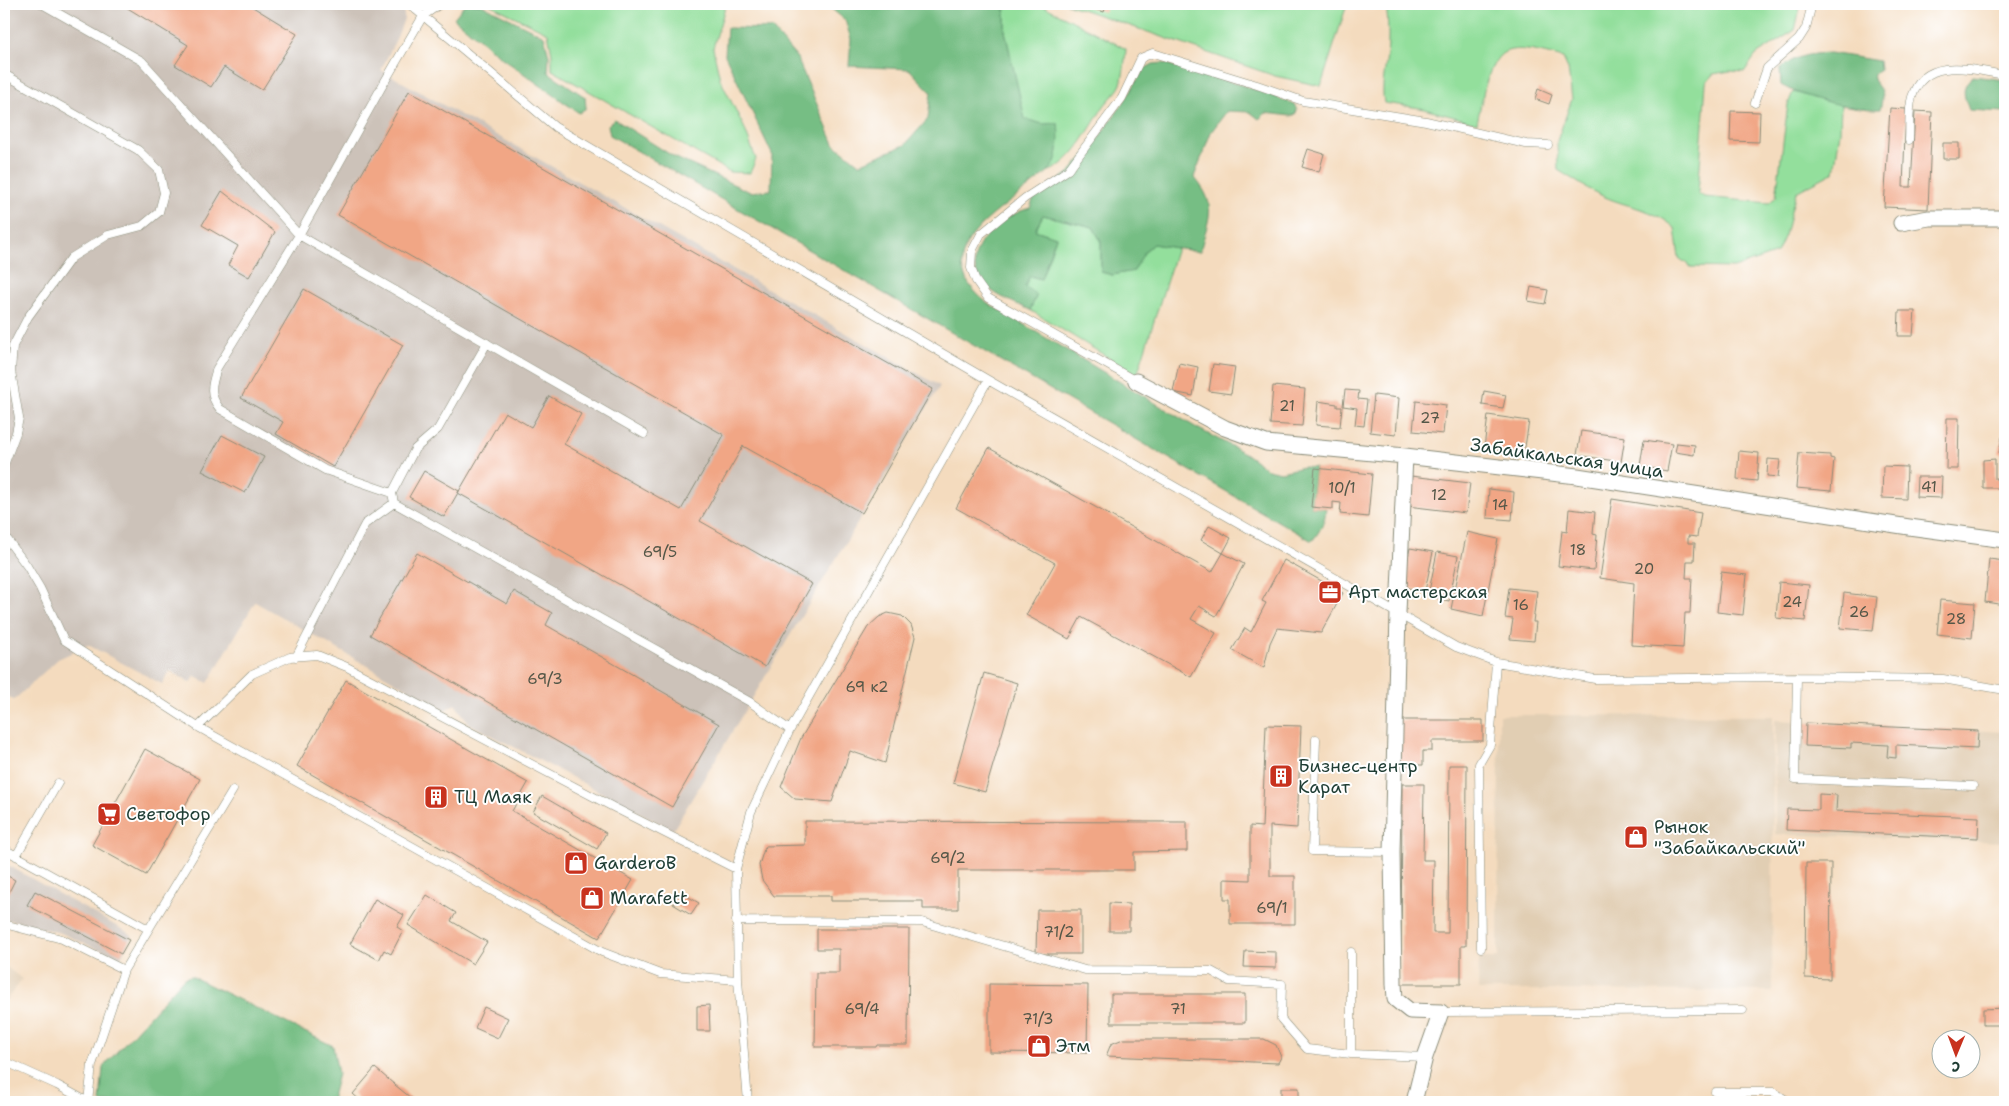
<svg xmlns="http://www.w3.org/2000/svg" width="2009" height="1106" font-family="'Shantell Sans',sans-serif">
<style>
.built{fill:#e1ceb3}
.industrial{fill:#ccc2b9}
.green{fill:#93df9c;stroke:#598e68}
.forest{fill:#76be84;stroke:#4a7e5c}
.building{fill:#f1a685}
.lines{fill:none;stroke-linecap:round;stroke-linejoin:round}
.service-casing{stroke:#8a8c79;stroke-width:9}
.minor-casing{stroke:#8a8c79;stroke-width:17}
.service{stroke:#fff;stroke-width:8}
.minor{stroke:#fff;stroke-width:15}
.labels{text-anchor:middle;stroke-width:4;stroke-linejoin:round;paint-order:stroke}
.number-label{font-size:15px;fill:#545748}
.street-label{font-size:18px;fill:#1f3d34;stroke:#fff}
.poi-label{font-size:18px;fill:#1f3d34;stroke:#fff;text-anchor:start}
</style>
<rect width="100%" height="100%" fill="#fff"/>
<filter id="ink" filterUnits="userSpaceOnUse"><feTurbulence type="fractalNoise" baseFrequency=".02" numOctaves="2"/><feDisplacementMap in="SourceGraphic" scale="10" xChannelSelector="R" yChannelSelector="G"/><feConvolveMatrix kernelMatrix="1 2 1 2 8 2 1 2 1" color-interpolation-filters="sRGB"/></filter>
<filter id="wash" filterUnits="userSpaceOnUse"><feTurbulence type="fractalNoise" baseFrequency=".0096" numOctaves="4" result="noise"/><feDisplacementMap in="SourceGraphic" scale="20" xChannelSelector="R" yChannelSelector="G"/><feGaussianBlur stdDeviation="1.12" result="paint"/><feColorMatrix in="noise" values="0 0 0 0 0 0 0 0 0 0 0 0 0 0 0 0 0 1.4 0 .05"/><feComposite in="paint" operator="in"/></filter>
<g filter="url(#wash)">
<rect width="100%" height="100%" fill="#f4dbbe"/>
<path class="built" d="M1499,715L1773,716L1772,991L1478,990L1479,958H1498Z
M1775,720L2005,732V842L1775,834Z
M4,965L22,979L4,1003Z"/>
<path class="industrial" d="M4,4H395L404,13V19L397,37L381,70L940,386L673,830L470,724L455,704L445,710L255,602L208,683L195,676L191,683L170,671L162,684L88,645L58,659L14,700L4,694Z
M4,863L132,935L120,959L61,933L4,919Z"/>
<path class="green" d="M489,4H726L713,48L720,79L744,127L756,159L750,173L730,172L552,70V54L548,33Z
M1005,4H1040L1126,49C1125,61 1124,73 1121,84C1118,92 1109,99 1104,106C1088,130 1069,173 1036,174L1005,31Z
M1067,4H1347L1321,86L1275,76Z
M1386,4H1801L1795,30L1756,55L1744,72L1730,71L1713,74L1706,83L1698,193L1704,197L1769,203L1776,197L1788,104L1793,92L1841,104L1840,132L1834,172L1796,192L1785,235L1777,253L1734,268L1691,267L1679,258L1675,228C1653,208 1630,208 1605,197C1588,190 1573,179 1558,170L1557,141L1572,99L1568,69L1563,58C1548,54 1519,45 1505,52C1487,61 1481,105 1477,123L1420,108L1384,103C1381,86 1385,72 1387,56C1389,38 1388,21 1386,4Z
M1043,215L1093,227L1101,241V272L1112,275L1133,271L1145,251L1153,244L1177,248L1137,375L1030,310L1036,295L1024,287L1030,276L1041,279L1056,237L1035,230Z"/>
<path class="forest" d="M465,4H481L544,36L549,56L548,72L585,97L586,108L579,113L502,58L454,18Z
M827,4H1005V31L1025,119L1043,124L1058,123C1059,135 1060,150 1055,162C1050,172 1039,179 1030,186C992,217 926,253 986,302L1197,428L1246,454L1267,469L1281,472L1303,467L1315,468L1311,507L1326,508C1325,522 1321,530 1312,541L610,135L608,125L614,119L674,157L750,192L771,190L772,154L725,55L727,28L772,29L797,58L834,144L859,164L905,145L928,119L931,92L909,69L849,66L851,39L845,20L828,6Z
M1830,53L1879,61L1880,70L1874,74L1873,80C1882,90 1884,96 1880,109C1854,110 1803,98 1781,85L1780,69C1797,55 1809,54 1830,53Z
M1163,63L1248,87L1294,104L1297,110L1295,115L1291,116L1266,113L1259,119L1250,112L1227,111L1211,132L1194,177C1219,206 1208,218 1200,252L1153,244L1145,251L1134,271L1112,275L1101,272V241L1093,227L1043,215L1035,230L1056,237L1041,279L1030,276L1025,287L1037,295L1030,310C1015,303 998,297 986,286C953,254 1000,216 1030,208L1034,197L1069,173L1098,139L1124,102L1144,69L1153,64Z
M1973,76L2005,80V112L1969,110C1964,96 1960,87 1973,76Z
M191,976L333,1046L338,1074L331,1101L100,1102L103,1067L184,978Z"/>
<g id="blocks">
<path class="building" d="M121,4H248L297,34L262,90L224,67L211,87L175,65L188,45Z
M1080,4H1107L1104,12Z
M1538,89L1552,95L1549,104L1535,99Z
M409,91L933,389L862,513L743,446L700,521L812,584L765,667L458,493L505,412L531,427L549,396L581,414L564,444L681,510L724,435L338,215Z
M1890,108L1906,109L1903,187H1911L1915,111L1932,112L1928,209L1884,207Z
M1731,111L1760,112L1759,142L1730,141Z
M1943,143H1959V159H1943Z
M1308,149L1324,154L1319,172L1302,167Z
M222,191L275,232L249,277L228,265L238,246L202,225Z
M1531,287L1548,290L1545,304L1528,301Z
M304,289L403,345L333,467L276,434L283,422L241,398Z
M1899,311H1915L1913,336H1898Z
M1179,363L1198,367L1193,396L1173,392Z
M1213,364L1235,367L1231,394L1209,391Z
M1273,386L1305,389L1302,426L1270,424Z
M1345,390L1359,391L1358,399L1367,400L1364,426L1355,425L1357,408L1343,406Z
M1484,391L1506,395L1503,408L1482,405Z
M1374,395L1399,398L1396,435L1370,432Z
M1318,401L1337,404V407H1342L1340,427L1316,425Z
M1416,401L1446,405L1443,434L1413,431Z
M1488,415L1529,421L1524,453L1484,448Z
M1947,418H1959L1958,469H1946Z
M1581,431L1625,437L1621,462L1577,455Z
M222,435L264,457L245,493L202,471Z
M2002,437H2005V454L1999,453Z
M1644,440L1672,444L1667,471L1640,466Z
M1677,443L1695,445L1694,455L1675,452Z
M989,448L1212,572L1223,553L1244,564L1216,616L1199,606L1191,619L1216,633L1191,677L1081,617L1069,639L1026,615L1055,563L956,508Z
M1739,451L1759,453L1757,481L1737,479Z
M1799,453L1830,455V458L1834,459L1831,491L1796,488Z
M1768,459L1780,460L1778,477L1767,476Z
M1995,459V479L2005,478V488H1983V460Z
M1883,466L1907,467L1906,499L1882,498Z
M1315,468L1372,474L1368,517L1340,514L1341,503L1333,502V509L1311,507Z
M424,471L459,491L444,517L409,497Z
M1411,476L1470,483L1466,513L1407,506Z
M1917,477H1942L1941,498L1916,497Z
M1489,489L1514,492L1512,520L1487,518Z
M1612,499L1701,513L1697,537L1688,536V543H1695L1694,561H1687L1686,578H1692L1690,613H1685L1683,648L1631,645L1634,583L1600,578Z
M1569,509L1595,512L1593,534L1597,535L1594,570L1558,566L1562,531L1567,532Z
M1209,526L1231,538L1223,553L1201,540Z
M1467,532L1498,539L1483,616L1451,609Z
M1410,548L1433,552L1425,591L1402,587Z
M1437,552L1458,556L1449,601L1428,596Z
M417,553L507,604L514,591L552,613L546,625L719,724L672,807L370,635Z
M1989,559L2005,561V605L1985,602Z
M1284,560L1343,593L1321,633L1277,628L1270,643L1264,668L1232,650L1245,628L1251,632L1266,603L1262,601Z
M1721,572L1747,575L1743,615L1717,612Z
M1779,582L1809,585L1805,621L1776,618Z
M1509,588L1537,591L1533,622H1536L1534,641L1510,639L1513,619L1505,618Z
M1844,593L1877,597L1873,631L1840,628Z
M1940,600L1975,603L1972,638L1937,634Z
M888,613L902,616L911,625L915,637L885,763L850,751L832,802L795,799L781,787L801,738L868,627L879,617Z
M984,673L1017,683L985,792L953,783Z
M346,680L528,783L512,811L633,880L599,938L297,766Z
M1400,720H1483V741H1432V751H1423V765H1400Z
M1806,723L1978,731L1977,749L1896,745V758L1887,757L1888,745L1851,743V748L1805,746Z
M1266,725L1301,726L1297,828L1270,826V876H1295V924H1230V899H1224V879L1250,880V826L1262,827Z
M145,749L200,779L146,875L92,845Z
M1449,765H1467L1466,946H1461V984H1401L1402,784H1424L1423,860H1434L1433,933H1448Z
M1819,794L1837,795L1836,811L1979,817L1978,838L1786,830L1787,809L1819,810Z
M542,796L606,833L597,849L533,812Z
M805,821L1187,822V851L1134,852V870H958V909H923V901H831V896H774L762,880L759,865L765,846L805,845Z
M1806,863H1831L1830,979L1805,978Z
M4,874L15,880L4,902Z
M35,891L129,940L121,954L27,905Z
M680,892L699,903L691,915L673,904Z
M427,895L456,913L451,921L487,942L473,964L408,925Z
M375,899L404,915L397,927L403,931L391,954L384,950L379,960L350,944Z
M1109,903L1129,904V931H1109Z
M1037,910H1081V954H1036Z
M817,929H909L908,1045H877L876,1047H815L816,973H839V949H817Z
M1245,951L1276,952V968L1244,967Z
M989,984L1088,985L1087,1053L989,1052Z
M1111,994H1245V1023H1111Z
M709,1005L710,1031H697V1006Z
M484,1007L508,1018L498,1038L475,1028Z
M2005,1008V1025H1983V1009Z
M1123,1039H1264L1276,1045L1281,1057L1278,1063L1106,1056L1111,1044Z
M375,1068L395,1085L416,1102H362L353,1094Z
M1281,1088H1299V1102H1281Z"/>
</g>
</g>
<g filter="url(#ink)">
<use href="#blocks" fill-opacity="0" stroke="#8a8c79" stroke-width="1"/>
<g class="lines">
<g class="service-casing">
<path id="service" d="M42,4L142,61L299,235L644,434
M409,4L555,127L988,380L1456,647L1496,662L1595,679L1797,677L1943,679L2005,690
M4,74L138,150L159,170L164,193L159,212L142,226L108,235L71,258L28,317L13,346L11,371L19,418L16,433L4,465
M1755,103L1767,68L1799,39L1806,28L1812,4
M1909,140C1910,126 1908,110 1912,97C1925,55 1973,70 2005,75
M487,343L438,429L415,449L392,493L394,503L750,702L790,730
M1136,381L988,298L976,281L971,268L972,251L981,234L1025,198L1068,170L1122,98L1141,58L1153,53L1257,85L1303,101L1426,121L1526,144L1548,145
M392,493L325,470L220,409C208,395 212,384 217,368L299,235L381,88L423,16L440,4
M4,535L27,566L40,588L64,640L198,727L602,952L660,974L738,980
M296,657L365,524L394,503
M1797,677L1795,779L1973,786
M198,727L252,674L290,657L317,655L347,667L613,807L736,869
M1316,739L1312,851L1392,852
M4,849L148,929
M16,856L58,783
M736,921L922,922L1085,970L1211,971L1229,981L1282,984L1281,1019L1307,1049L1351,1054
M4,924L62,939L124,970
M1481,948L1479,764L1490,745L1496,662
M1351,952V1054L1425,1057
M1441,1012L1743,1010
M4,1061L57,1085L88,1102
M1715,1092H1774L1789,1102
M88,1102L92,1065L124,970L233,790
M748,1102L738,980L736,869L751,812L790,730L988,380"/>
</g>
<g class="minor-casing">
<path id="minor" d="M1901,223L1929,218H2005
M1136,381L1225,428L1266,443L1405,456L1577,476L1909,527L2005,540
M1405,456L1398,613L1392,852L1394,984L1395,999L1410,1011L1441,1012L1425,1057L1414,1102"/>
</g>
<use href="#service" class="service"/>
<use href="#minor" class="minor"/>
</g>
</g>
<defs>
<g id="office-square" transform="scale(1.25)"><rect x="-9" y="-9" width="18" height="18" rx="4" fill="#c8321e" stroke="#fff"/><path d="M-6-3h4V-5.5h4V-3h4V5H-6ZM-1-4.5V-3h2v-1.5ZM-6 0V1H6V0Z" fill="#fff"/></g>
<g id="building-square" transform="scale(1.25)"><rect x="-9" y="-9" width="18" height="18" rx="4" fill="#c8321e" stroke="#fff"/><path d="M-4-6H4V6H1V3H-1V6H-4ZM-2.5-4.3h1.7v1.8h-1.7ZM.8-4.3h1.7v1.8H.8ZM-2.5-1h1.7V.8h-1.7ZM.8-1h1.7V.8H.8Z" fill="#fff"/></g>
<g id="supermarket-square" transform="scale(1.25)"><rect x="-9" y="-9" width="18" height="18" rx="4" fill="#c8321e" stroke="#fff"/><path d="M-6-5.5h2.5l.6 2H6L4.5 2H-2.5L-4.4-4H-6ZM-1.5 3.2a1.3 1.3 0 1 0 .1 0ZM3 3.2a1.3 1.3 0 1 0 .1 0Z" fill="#fff"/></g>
<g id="shop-square" transform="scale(1.25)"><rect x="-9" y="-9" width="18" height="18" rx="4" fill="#c8321e" stroke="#fff"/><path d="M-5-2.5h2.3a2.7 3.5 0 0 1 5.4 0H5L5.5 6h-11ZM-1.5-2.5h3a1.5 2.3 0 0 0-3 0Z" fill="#fff"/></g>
</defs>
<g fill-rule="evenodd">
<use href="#office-square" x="1330" y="592"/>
<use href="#building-square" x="1281" y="776"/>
<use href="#building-square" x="436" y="797"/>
<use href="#supermarket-square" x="109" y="814"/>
<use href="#shop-square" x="1636" y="837"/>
<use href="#shop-square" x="576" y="863"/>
<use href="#shop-square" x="592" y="898"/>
<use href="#shop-square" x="1039" y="1046"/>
</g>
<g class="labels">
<g class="number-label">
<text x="1287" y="411">21</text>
<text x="1430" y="423">27</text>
<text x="1929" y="492">41</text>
<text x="1342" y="493">10/1</text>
<text x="1439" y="500">12</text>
<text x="1500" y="510">14</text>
<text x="1578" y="555">18</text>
<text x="660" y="557">69/5</text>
<text x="1644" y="574">20</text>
<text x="1792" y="607">24</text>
<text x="1521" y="610">16</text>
<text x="1859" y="617">26</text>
<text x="1956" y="624">28</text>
<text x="545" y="684">69/3</text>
<text x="867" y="692">69 к2</text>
<text x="948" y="863">69/2</text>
<text x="1272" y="913">69/1</text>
<text x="1059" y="937">71/2</text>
<text x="862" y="1014">69/4</text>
<text x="1178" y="1014">71</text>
<text x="1038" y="1024">71/3</text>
</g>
<g class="street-label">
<text transform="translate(1567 458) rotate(8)" y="6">Забайкальская улица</text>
</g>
<g class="poi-label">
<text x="1348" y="598">Арт мастерская</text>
<text x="1298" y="772">Бизнес-центр<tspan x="1298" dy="21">Карат</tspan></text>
<text x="454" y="803">ТЦ Маяк</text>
<text x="126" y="820">Светофор</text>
<text x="1654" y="833">Рынок<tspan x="1654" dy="21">"Забайкальский"</tspan></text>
<text x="594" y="869">GarderoB</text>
<text x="610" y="904">Marafett</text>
<text x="1056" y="1052">Этм</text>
</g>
</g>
<rect width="2009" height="1106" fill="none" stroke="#fff" stroke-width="20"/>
<g transform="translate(1956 1054) rotate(181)"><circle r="24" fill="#ffffff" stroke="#a5b1ae"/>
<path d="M0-4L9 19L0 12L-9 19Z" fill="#c8321e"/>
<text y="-8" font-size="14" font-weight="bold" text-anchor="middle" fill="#1f3d34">С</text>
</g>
</svg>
